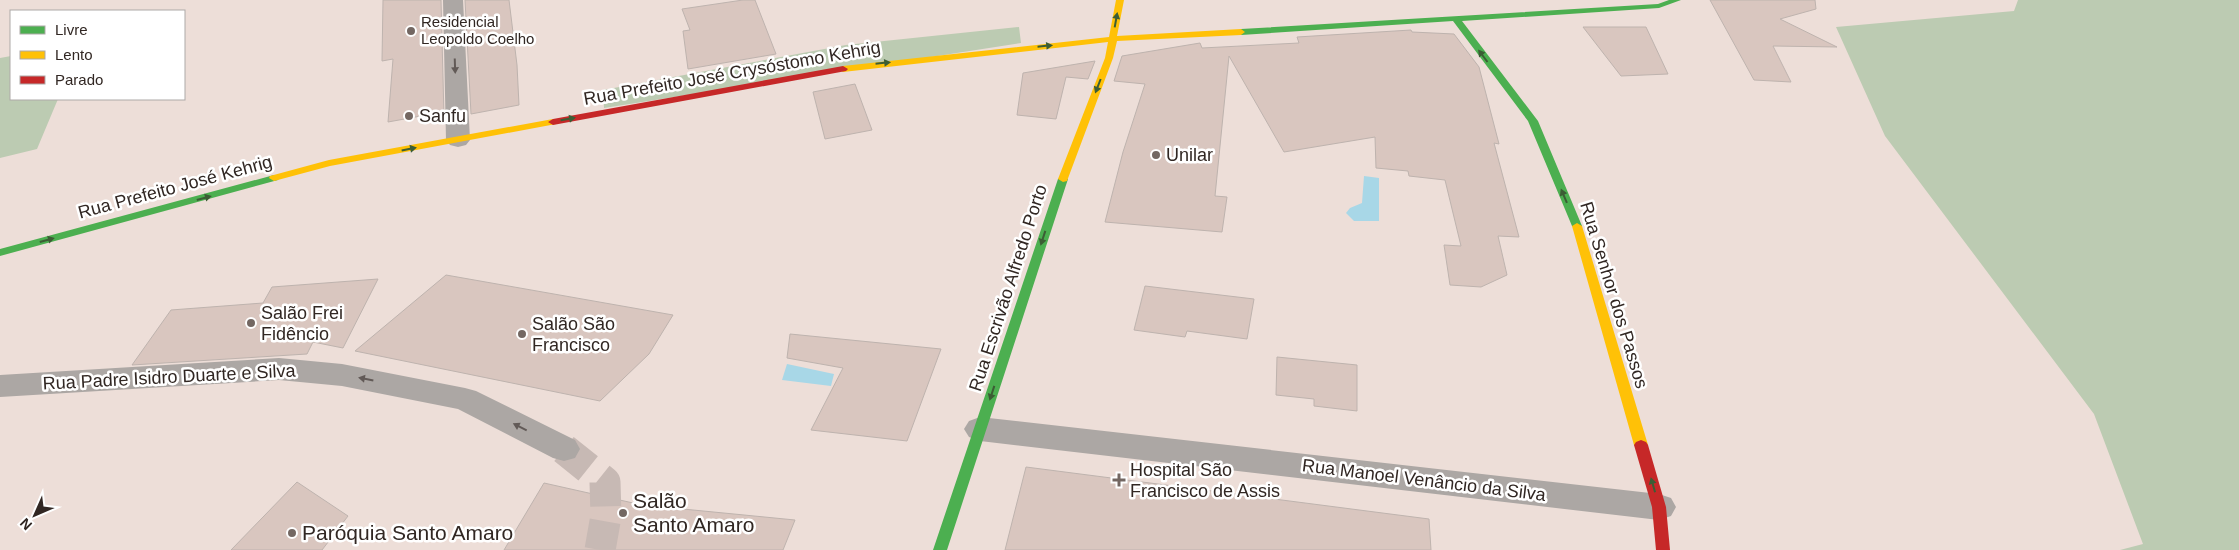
<svg xmlns="http://www.w3.org/2000/svg" width="2239" height="550" font-family="Arial,sans-serif">
<style>
.green{fill:#bccbb2}
.water{fill:#a8d7e7}
.building{fill:#d9c6bf;stroke:#beb3ae}
.lines{fill:none;stroke-linecap:round;stroke-linejoin:round}
.street-tunnel{stroke:#c7b9b4;stroke-width:31;stroke-dasharray:31 15;stroke-linecap:butt}
.street{fill:#aca7a4;fill-rule:evenodd}
.fast{fill:#4caf50;fill-rule:evenodd}
.slow{fill:#ffc107;fill-rule:evenodd}
.jam{fill:#c62828;fill-rule:evenodd}
.oneway{fill:#3c5d35}
.oneway2{fill:#625a57}
.poi-dot{fill:#736762;stroke:#fff;stroke-width:2}
.labels{text-anchor:middle;stroke-width:5;stroke-linejoin:round;paint-order:stroke}
.far-poi-label{font-size:15px;fill:#312723;stroke:#fff;text-anchor:start}
.street-label{font-size:18px;fill:#312723;stroke:#fff}
.poi-label{font-size:18px;fill:#312723;stroke:#fff;text-anchor:start}
.near-poi-label{font-size:21px;fill:#312723;stroke:#fff;text-anchor:start}
</style>
<rect width="100%" height="100%" fill="#edded8"/>
<path class="green" d="M2018,0H2239V550H2120L2143,544L2094,414L1885,136L1836,27L2014,11Z
M1019,27L1021,43L604,108L603,90L846,45Z
M11,56V99H58L37,149L0,158V58Z"/>
<path class="water" d="M1364,176L1379,178V221H1354L1346,213L1350,208L1362,203Z
M787,364L834,374L831,386L782,380Z"/>
<path class="building" d="M383,0H441L444,117L421,122V116L388,122L393,59L382,61Z
M465,0H509L517,65L519,105L471,114Z
M743,0H755L776,54L688,69L683,31L690,30L682,9Z
M1710,0H1815L1816,9L1780,19L1837,47L1773,46L1791,82L1754,80Z
M1583,27H1646L1668,74L1621,76Z
M1411,30L1412,32L1454,34L1479,67L1499,144L1494,143L1519,237L1498,236L1507,275L1481,287L1450,285L1444,245L1461,246L1445,180L1409,176L1408,171L1376,168L1375,137L1284,152L1229,56L1215,196L1227,197L1222,232L1105,222L1123,152L1145,84L1114,81L1122,56L1200,43L1202,48L1299,43L1297,37Z
M1095,61L1088,79L1066,77L1056,119L1017,115L1023,73Z
M855,84L872,130L825,139L813,92Z
M446,275L673,315L649,354L600,401L355,351Z
M378,279L343,348L313,342L307,354L132,365L171,310L263,303L272,287Z
M1145,286L1254,299L1247,339L1187,331L1185,337L1134,330Z
M790,334L941,349L907,441L811,430L843,368L787,358Z
M1277,357L1357,365V411L1314,406V399L1276,395Z
M1026,467L1429,519L1431,550H1005Z
M297,482L348,516L322,550H231Z
M544,483L642,505L795,520L783,550H504Z"/>
<g class="lines">
<path class="street-tunnel" d="M564,449L605,482L606,516L600,550"/>
<path class="street" d="M443,0H463L470,140L466,145L458,147L450,145L446,140Z
M279,358L342,364L465,388L476,391L575,440L580,449L575,458L564,461L553,458L458,409L342,386L279,380L0,397V375Z
M980,417L1659,494L1671,498L1676,507L1671,516L1659,520L980,441L969,437L964,429L969,421Z"/>
<path class="fast" d="M1669,0H1681L1659,8L1462,21L1538,121L1582,226L1577,229L1572,226L1528,121L1453,21L1241,35L1237,32L1241,29L1658,4Z
M274,175L278,176L279,178L278,180L0,256V249Z
M1063,176L1068,179L947,550H933L1058,179Z"/>
<path class="slow" d="M1116,0H1124L1117,36L1241,29L1245,32L1241,35L1117,41L1113,58L1067,181L1063,182L1058,179L1105,58L1108,42L843,72L838,69L843,66L1109,37Z
M553,119L558,122L556,124L330,166L274,181L269,178L270,176L329,160Z
M1577,223L1582,226L1648,445L1646,448L1641,450L1636,448L1634,445L1572,226Z"/>
<path class="jam" d="M843,66L848,69L846,71L553,125L548,122L553,119Z
M1641,440L1646,442L1648,445L1666,507L1670,550H1656L1652,507L1634,445L1636,442Z"/>
</g>
<defs><path id="oneway-solid" d="M-6-.8H1V-3.2L6.5 0L1 3.2V.8H-6Z" transform="scale(1.25)"/></defs>
<g class="oneway">
<use href="#oneway-solid" transform="translate(1116 20) rotate(-80)"/>
<use href="#oneway-solid" transform="translate(1045 46) rotate(-6)"/>
<use href="#oneway-solid" transform="translate(1483 56) rotate(-127)"/>
<use href="#oneway-solid" transform="translate(883 63) rotate(-6)"/>
<use href="#oneway-solid" transform="translate(1098 86) rotate(111)"/>
<use href="#oneway-solid" transform="translate(568 119) rotate(-10)"/>
<use href="#oneway-solid" transform="translate(409 149) rotate(-11)"/>
<use href="#oneway-solid" transform="translate(1564 196) rotate(-113)"/>
<use href="#oneway-solid" transform="translate(204 198) rotate(-15)"/>
<use href="#oneway-solid" transform="translate(1043 238) rotate(108)"/>
<use href="#oneway-solid" transform="translate(47 240) rotate(-15)"/>
<use href="#oneway-solid" transform="translate(992 393) rotate(108)"/>
<use href="#oneway-solid" transform="translate(1653 485) rotate(-106)"/>
</g>
<g class="oneway2">
<use href="#oneway-solid" transform="translate(455 66) rotate(88)"/>
<use href="#oneway-solid" transform="translate(366 379) rotate(-169)"/>
<use href="#oneway-solid" transform="translate(520 427) rotate(-153)"/>
</g>
<g class="poi-dot">
<circle cx="411" cy="31" r="5"/>
<circle cx="409" cy="116" r="5"/>
<circle cx="1156" cy="155" r="5"/>
<circle cx="251" cy="323" r="5"/>
<circle cx="522" cy="334" r="5"/>
<path d="M1116.5 472.5h5v5h5v5h-5v5h-5v-5h-5v-5h5z"/>
<circle cx="623" cy="513" r="5"/>
<circle cx="292" cy="533" r="5"/>
</g>
<g class="labels">
<g class="far-poi-label">
<text x="421" y="27">Residencial<tspan x="421" dy="17">Leopoldo Coelho</tspan></text>
</g>
<g class="street-label">
<text transform="translate(732 73) rotate(-10)" y="6">Rua Prefeito José Crysóstomo Kehrig</text>
<text transform="translate(175 187) rotate(-15)" y="6">Rua Prefeito José Kehrig</text>
<text transform="translate(1008 288) rotate(-72)" y="6">Rua Escrivão Alfredo Porto</text>
<text transform="translate(1614 295) rotate(73)" y="6">Rua Senhor dos Passos</text>
<text transform="translate(169 377) rotate(-3)" y="6">Rua Padre Isidro Duarte e Silva</text>
<text transform="translate(1424 480) rotate(7)" y="6">Rua Manoel Venâncio da Silva</text>
</g>
<g class="poi-label">
<text x="419" y="122">Sanfu</text>
<text x="1166" y="161">Unilar</text>
<text x="261" y="319">Salão Frei<tspan x="261" dy="21">Fidêncio</tspan></text>
<text x="532" y="330">Salão São<tspan x="532" dy="21">Francisco</tspan></text>
<text x="1130" y="476">Hospital São<tspan x="1130" dy="21">Francisco de Assis</tspan></text>
</g>
<g class="near-poi-label">
<text x="633" y="508">Salão<tspan x="633" dy="24">Santo Amaro</tspan></text>
<text x="302" y="540">Paróquia Santo Amaro</text>
</g>
</g>
<rect x="10" y="10" width="175" height="90" fill="#ffffff" stroke="#ada9a7"/>
<rect x="20" y="26" width="25" height="8" fill="#4caf50" stroke="#ada9a7"/>
<text x="55" y="35" font-size="15" fill="#312723">Livre</text>
<rect x="20" y="51" width="25" height="8" fill="#ffc107" stroke="#ada9a7"/>
<text x="55" y="60" font-size="15" fill="#312723">Lento</text>
<rect x="20" y="76" width="25" height="8" fill="#c62828" stroke="#ada9a7"/>
<text x="55" y="85" font-size="15" fill="#312723">Parado</text>
<g transform="translate(35 515) rotate(225)" stroke="#ffffff" stroke-width="4" paint-order="stroke">
<path d="M0-4L9 19L0 12L-9 19Z" fill="#312723"/>
<text y="-8" font-size="14" font-weight="bold" text-anchor="middle" fill="#312723">N</text>
</g>
</svg>
